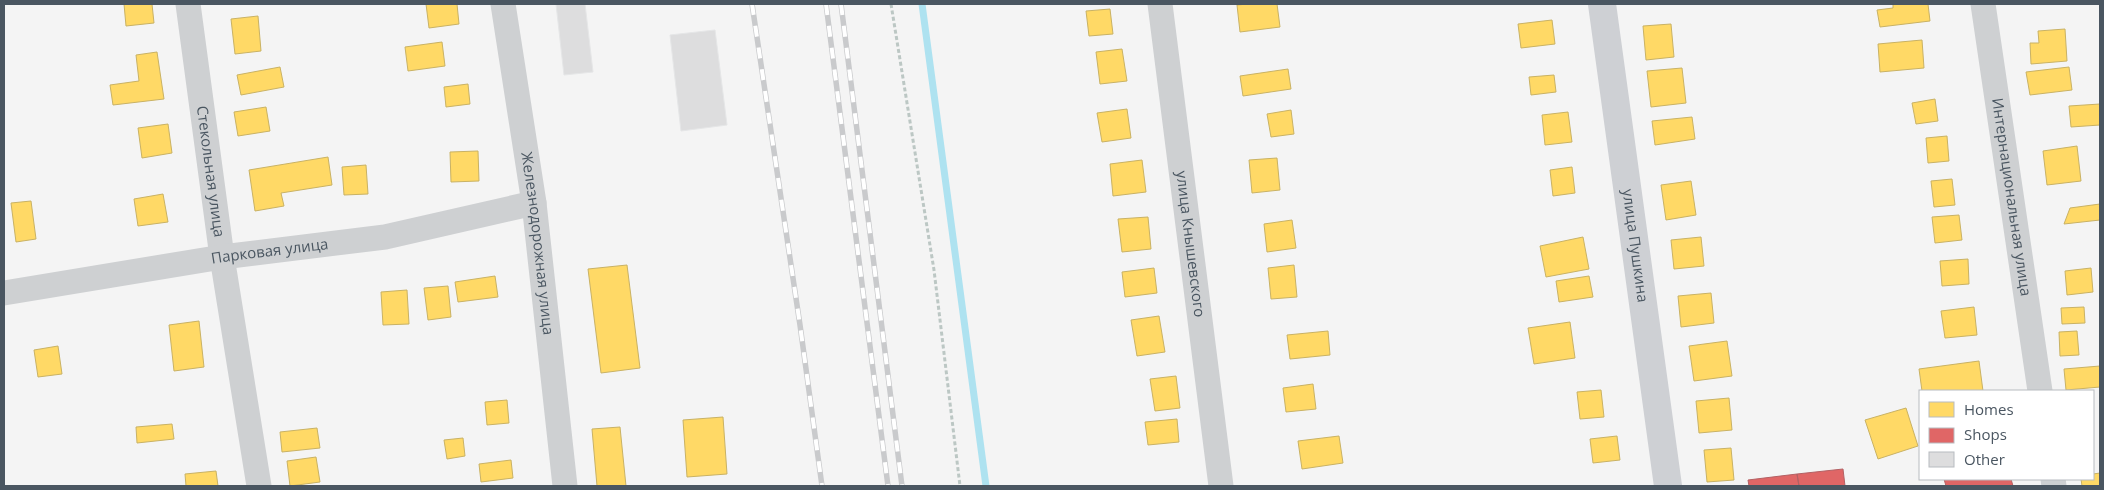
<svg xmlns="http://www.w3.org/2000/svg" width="2104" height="490" font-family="'Open Sans',sans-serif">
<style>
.homes{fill:#ffd966;stroke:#c9b264}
.shops{fill:#e06666;stroke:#b36164}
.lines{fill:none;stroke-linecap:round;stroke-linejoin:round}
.stream{stroke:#aee2f0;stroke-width:7}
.building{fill:#ddddde;stroke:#e5e6e7}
.path{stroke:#bcc7c4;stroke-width:3;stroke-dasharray:4 2.5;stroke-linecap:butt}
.street{stroke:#ced0d2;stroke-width:25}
.secondary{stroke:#ced0d4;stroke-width:28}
.rail-casing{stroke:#c9cacc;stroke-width:5.5}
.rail{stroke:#fff;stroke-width:4;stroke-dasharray:11;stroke-linecap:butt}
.labels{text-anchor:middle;stroke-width:5;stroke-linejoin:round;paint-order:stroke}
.street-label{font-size:15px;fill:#4a5661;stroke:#fff}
</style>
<rect width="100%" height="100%" fill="#f4f4f4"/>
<path class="homes" d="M124,4H152L154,23L126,26Z
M426,4H457L459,24L429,28Z
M1248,4H1277L1280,27L1240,32L1237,5Z
M1893,4H1928L1930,21L1880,27L1877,10L1893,8Z
M1110,9L1113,34L1089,36L1086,11Z
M258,16L261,51L235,54L231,19Z
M1552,20L1555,44L1521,48L1518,24Z
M1671,24L1674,57L1646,60L1643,26Z
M2065,29L2067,61L2031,64L2030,43H2039L2038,31Z
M1922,40L1924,68L1880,72L1878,44Z
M442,42L445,66L408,71L405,47Z
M1122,49L1127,81L1100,84L1096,52Z
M157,52L164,99L113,105L110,85L139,81L136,55Z
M280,67L284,87L241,95L237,75Z
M2069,67L2072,90L2030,95L2026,72Z
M1682,68L1686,103L1651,107L1647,71Z
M1288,69L1291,89L1243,96L1240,76Z
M1554,75L1556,92L1531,95L1529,77Z
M468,84L470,104L446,107L444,87Z
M1935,99L1938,121L1916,124L1912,103Z
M2100,104V125L2071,127L2069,106Z
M266,107L270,131L238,136L234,112Z
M1127,109L1131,138L1102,142L1097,113Z
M1291,110L1294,134L1271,137L1267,114Z
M1568,112L1572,142L1545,145L1542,115Z
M1692,117L1695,139L1655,145L1652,121Z
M168,124L172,153L142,158L138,128Z
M1947,136L1949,161L1928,163L1926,138Z
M2077,146L2081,181L2047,185L2043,151Z
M478,151L479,181L451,182L450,152Z
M328,157L332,185L281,193L284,206L255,211L249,170Z
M1277,158L1280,190L1252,193L1249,160Z
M1142,160L1146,192L1113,196L1110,164Z
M366,165L368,194L344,195L342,167Z
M1572,167L1575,193L1553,196L1550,170Z
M1952,179L1955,205L1934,207L1931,181Z
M1691,181L1696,215L1666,220L1661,185Z
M163,194L168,222L138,226L134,199Z
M31,201L36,239L16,242L11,203Z
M2100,204V220L2064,224L2070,208Z
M1959,215L1962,240L1935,243L1932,217Z
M1148,217L1151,249L1122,252L1118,219Z
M1292,220L1296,248L1267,252L1264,224Z
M1583,237L1589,269L1546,277L1540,246Z
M1701,237L1704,266L1674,269L1671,240Z
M1968,259L1969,284L1942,286L1940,261Z
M627,265L640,368L601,373L588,269Z
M1294,265L1297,297L1271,299L1268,268Z
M1154,268L1157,293L1125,297L1122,272Z
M2091,268L2093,292L2067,295L2065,271Z
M495,276L498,297L458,302L455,282Z
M1589,276L1593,297L1559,302L1556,281Z
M448,286L451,317L428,320L424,288Z
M407,290L409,324L383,325L381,292Z
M1711,293L1714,323L1681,327L1678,296Z
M1974,307L1977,335L1945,338L1941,311Z
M2084,307L2085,323L2062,324L2061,308Z
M1159,316L1165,352L1137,356L1131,320Z
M199,321L204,367L174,371L169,325Z
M1570,322L1575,358L1534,364L1528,328Z
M1328,331L1330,355L1290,359L1287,335Z
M2077,331L2079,355L2060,356L2059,332Z
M1727,341L1732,376L1694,381L1689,346Z
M58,346L62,374L38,377L34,350Z
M1979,361L1983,391H1922L1919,369Z
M2100,366V387L2066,390L2064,369Z
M1176,376L1180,408L1155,411L1150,379Z
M1313,384L1316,409L1286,412L1283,388Z
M1601,390L1604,417L1580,419L1577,392Z
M1729,398L1732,430L1699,433L1696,401Z
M507,400L509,423L487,425L485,402Z
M1906,408L1918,446L1878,459L1865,420Z
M723,417L727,474L687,477L683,420Z
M1177,419L1179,442L1148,445L1145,422Z
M172,424L174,439L137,443L136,427Z
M620,427L626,486H597L592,429Z
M317,428L320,448L282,452L280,432Z
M1339,436L1343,463L1302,469L1298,441Z
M1617,436L1620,460L1593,463L1590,439Z
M463,438L465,456L447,459L444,440Z
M1731,448L1734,480L1707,482L1704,450Z
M316,457L320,482L290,486L287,461Z
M511,460L513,478L481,482L479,464Z
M216,471L218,486H186L185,474Z
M2100,473V486H2082L2081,479H2093V474Z"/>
<path class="shops" d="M1843,469L1845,486H1799L1797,474Z
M1797,474L1799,486H1749L1748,480Z
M1944,479H2011L2013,486H1946Z"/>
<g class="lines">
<path class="stream" d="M922,4L986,486"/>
</g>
<path class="building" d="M556,4H585L593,72L564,75Z
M715,30L727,125L681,131L670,35Z"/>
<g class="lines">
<path class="path" d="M891,4L934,270L960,486"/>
<g class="street">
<path id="s1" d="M188,4L222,257L259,486"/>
<path id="s2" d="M503,4L534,203L565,486"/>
<path id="s3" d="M1160,4L1221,486"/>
<path id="s4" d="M1983,4L2040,391"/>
<path id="s5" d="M4,293L222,257L385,237L534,203"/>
<path d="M2053,479L2054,486"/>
</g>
<path class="secondary" id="s6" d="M1602,4L1668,486"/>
<g class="rail-casing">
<path id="rail" d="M752,4L800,325L822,486
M826,4L888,486
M841,4L902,486"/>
</g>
<use href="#rail" class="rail"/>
</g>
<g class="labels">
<g class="street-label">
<text dy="5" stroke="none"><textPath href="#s1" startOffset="169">Стекольная улица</textPath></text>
<text dy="5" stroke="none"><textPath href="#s4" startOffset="195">Интернациональная улица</textPath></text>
<text dy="5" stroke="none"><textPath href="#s2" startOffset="242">Железнодорожная улица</textPath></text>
<text dy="5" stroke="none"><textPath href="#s3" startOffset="242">улица Кнышевского</textPath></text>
<text dy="5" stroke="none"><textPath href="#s6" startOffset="244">улица Пушкина</textPath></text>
<text dy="5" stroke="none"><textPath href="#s5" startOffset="269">Парковая улица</textPath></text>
</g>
</g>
<rect width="2104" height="490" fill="none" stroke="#4a5661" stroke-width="10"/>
<rect x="1919" y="390" width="175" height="90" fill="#ffffff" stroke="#b7bbc0"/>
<rect x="1929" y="402" width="25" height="15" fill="#ffd966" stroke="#b7bbc0"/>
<text x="1964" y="415" font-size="15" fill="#4a5661">Homes</text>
<rect x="1929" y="428" width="25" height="15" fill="#e06666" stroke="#b7bbc0"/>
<text x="1964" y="440" font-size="15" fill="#4a5661">Shops</text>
<rect x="1929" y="452" width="25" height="15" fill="#ddddde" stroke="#b7bbc0"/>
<text x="1964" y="465" font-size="15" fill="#4a5661">Other</text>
</svg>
